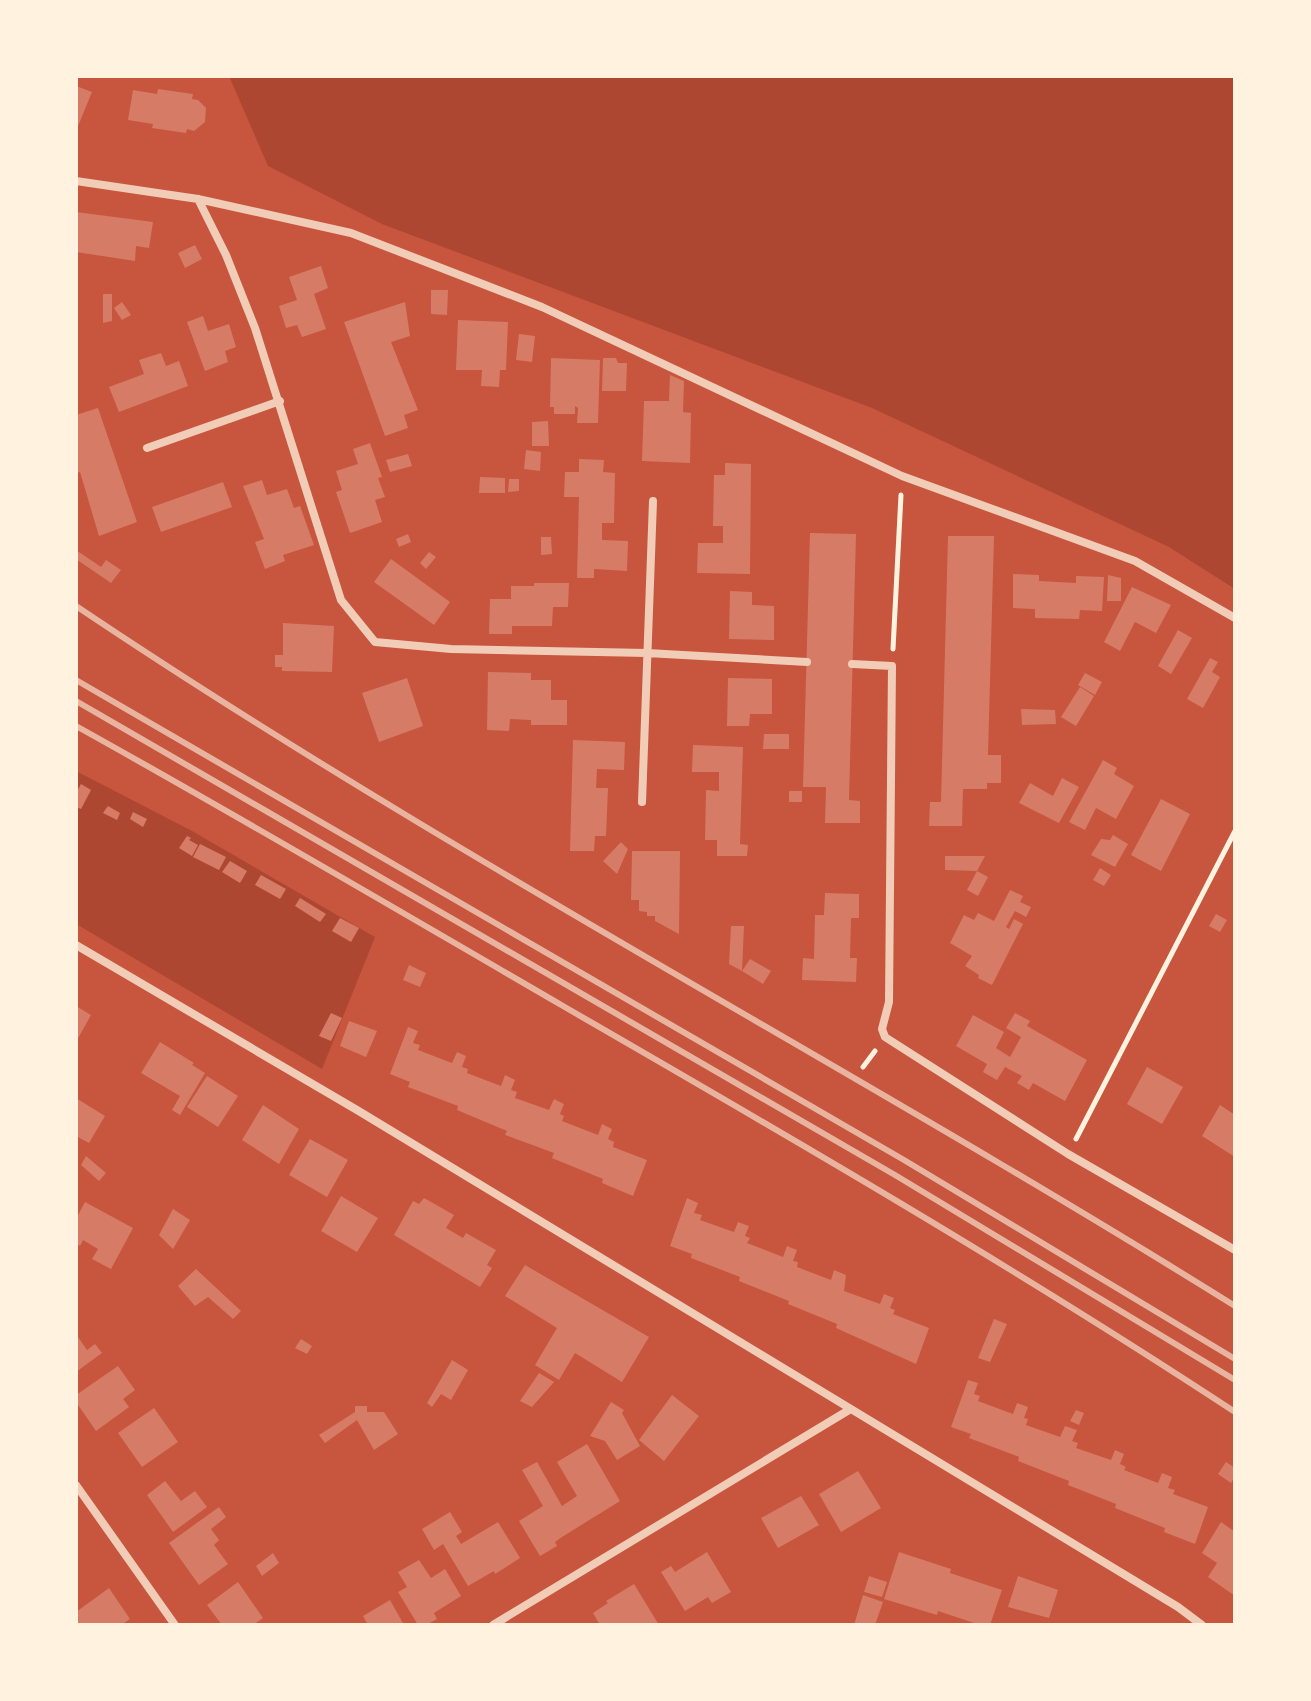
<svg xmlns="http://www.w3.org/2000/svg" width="1311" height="1701" font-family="'Work Sans',sans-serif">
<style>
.green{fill:#ae4732}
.building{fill:#d67c66}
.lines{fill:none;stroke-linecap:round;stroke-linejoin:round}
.path{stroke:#fff3e0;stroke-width:5}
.minor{stroke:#f1ccb7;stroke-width:8}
.rail{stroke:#e9b49f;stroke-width:6}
</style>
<rect width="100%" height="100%" fill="#c8553d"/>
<path class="green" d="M229,76H1235V589L1169,547L872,408L382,224L268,166Z
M76,771L192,831L375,937L322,1069L76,924Z"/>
<path class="building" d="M76,86L92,92L76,131Z
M158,89L193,94L192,99L198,100L206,108L205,122L194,131L187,129L186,133L152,128L153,124L128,120L133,90L157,94Z
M76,212L153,222L149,248L136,246L135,261L76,252Z
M195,245L202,259L185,268L178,253Z
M321,266L328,288L314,294L326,329L302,337L297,325L286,328L279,306L297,300L289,277Z
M431,290H448L447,315L431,314Z
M103,294H112V321L103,323Z
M122,302L131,315L122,320L114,308Z
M405,302L410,336L391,342L418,410L404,415L408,428L385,436L344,322Z
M203,316L208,331L229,324L236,347L225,351L228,362L205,371L187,322Z
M458,320L508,322L506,370H500L499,387L481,386L482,370H456Z
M519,334L535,336L532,362L516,360Z
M161,353L166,366L179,361L188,386L119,412L109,387L144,374L139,360Z
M551,358L600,360L598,423H577L578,408L575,406V414H554V407H550Z
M603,358H616L618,363H627L626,391H602Z
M670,375L684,381L683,412L691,413L690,463L642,461L644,401H669Z
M98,408L137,522L99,536L80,472L76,473V415Z
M548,421L549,446H532V422Z
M370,443L382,477L378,478L385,497L375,500L382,522L350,533L336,492L342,490L336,471L358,464L353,449Z
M526,450L541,452L540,471L524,469Z
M408,454L412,466L390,472L386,460Z
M579,459L604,460L603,472L615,473L614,523H602V540L628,541L627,571L594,569V578H577L579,497H564L565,472H579Z
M725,463L751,464L750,574L697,573L698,543H723V526H713L714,475H725Z
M480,477L505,478V493H479Z
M509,479H519V491L508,492Z
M262,480L267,495L287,489L294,508L300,506L314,545L283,555L285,561L265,569L255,542L264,539L243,486Z
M223,482L232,507L161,532L152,507Z
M810,533L856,534L849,800L860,801V823H825L826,787H803Z
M408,534L411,542L399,547L396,539Z
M948,536H994L988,755H1001V783H987V789H963L962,826H929L930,802H941Z
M541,537H551L552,554L541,555Z
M76,550L101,567L106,560L121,570L111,583L76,559Z
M429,552L436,557L426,569L420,563Z
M391,559L450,602L434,625L374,582Z
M1013,574L1039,575V581L1076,583V576L1104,577L1102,611L1080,610L1079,619L1035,618V609L1013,608Z
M1108,575L1121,578V601H1107Z
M534,583H569L568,607H553L552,626H512V634H489L490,599H511V586H534Z
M1132,587L1171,605L1156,633L1135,622L1120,651L1104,642Z
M730,591L752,592V605L774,606V640L729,639Z
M283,623L334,626L332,672L282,671V667H275V655H283Z
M1178,630L1192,638L1171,674L1158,666Z
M1210,658L1218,662L1212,672L1220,677L1203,708L1187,699Z
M488,672L531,673V680H551V700H567V725H531V720L510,719L509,731L487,730Z
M1085,673L1102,682L1095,695L1078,685Z
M407,678L423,726L379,742L362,693Z
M728,678L772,679V714H750L749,726H727Z
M1080,687L1094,696L1076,726L1061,717Z
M1021,709L1055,710L1056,724L1022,725Z
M764,734H789V749H763Z
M573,740L625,742L624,770L597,769L596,788H608L606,836H595L594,851H570Z
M693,745L743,747L740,844L748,845L747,856H717V840H705L706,790L719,791V772H692Z
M1103,760L1117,768L1114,774L1134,786L1116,819L1096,808L1085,830L1069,822Z
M1062,778L1079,787L1059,823L1019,803L1030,783L1053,796Z
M81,784L91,790L81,809L76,807V793Z
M789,791H802V802H789Z
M1161,799L1190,814L1161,871L1131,855Z
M108,806L120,813L117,820L103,813Z
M133,812L147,819L143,827L130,819Z
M1113,835L1128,844L1115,867L1091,855L1101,839L1110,840Z
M187,836L191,838L189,840L198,845L192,856L179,848Z
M621,842L628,849L617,874L603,861Z
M200,844L226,857L219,870L193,857Z
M632,851H680L679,934L655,921V916H647V912L639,911V900H631Z
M945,856H985L977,871L945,870Z
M230,861L247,871L240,883L222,872Z
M1100,868L1111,875L1104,886L1093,880Z
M977,871L988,877L978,896L967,890Z
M261,875L286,889L280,899L255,885Z
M1010,890L1023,896L1020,902L1031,907L1026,917L1015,911L1006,927L1009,929L1014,919L1023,924L992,985L978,978L979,975L965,966L972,956L950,943L964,915L974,920L978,913L994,921Z
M825,893L859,894V918H851L850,958H857L856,982L802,980L803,958L814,959L815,915H824Z
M300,898L326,914L320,922L295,906Z
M1216,914L1227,920L1220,932L1209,926Z
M340,918L359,928L351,942L332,931Z
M731,926H744L742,971L729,964Z
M750,959L771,971L763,984L742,971Z
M409,965L426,973L420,987L403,980Z
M76,1006L91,1015L76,1042Z
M331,1013L342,1018L331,1041L319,1036Z
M1015,1013L1030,1021L1027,1026L1087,1060L1065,1101L1033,1083L1029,1090L1017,1083L1022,1076L1005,1067L997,1080L983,1072L987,1064L956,1046L973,1015L1004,1032L996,1048L1010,1057L1021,1037L1006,1028Z
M349,1021L377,1031L366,1057L340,1046Z
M408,1027L418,1031L413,1043L420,1045L418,1050L452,1063L457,1052L466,1056L462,1067L468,1069L467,1073L501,1086L505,1075L515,1080L511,1090L517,1092L515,1098L549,1110L554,1099L564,1104L560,1114L564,1116L562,1121L598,1135L602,1124L612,1129L608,1139L614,1142L613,1147L647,1160L633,1196L602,1183L603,1179L552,1158L554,1153L505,1135L507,1131L457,1110L458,1106L408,1087L410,1082L390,1074Z
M160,1042L194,1063L192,1065L205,1073L180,1115L172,1110L180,1096L141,1073Z
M1147,1067L1183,1087L1162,1124L1127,1104Z
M207,1076L238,1096L218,1127L187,1107Z
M76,1098L105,1116L89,1143L76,1136Z
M263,1105L299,1129L279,1164L242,1140Z
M1220,1105L1235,1115V1157L1202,1136Z
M310,1139L348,1160L327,1197L289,1175Z
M86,1156L106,1173L99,1181L81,1165Z
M341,1196L378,1218L357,1252L321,1231Z
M424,1198L454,1215L446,1228L463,1238L466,1233L496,1250L487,1265L492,1268L480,1287L394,1235L413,1201L419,1204Z
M687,1198L698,1203L694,1213L702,1215L700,1220L734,1232L738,1222L749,1226L745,1236L750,1238L747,1243L783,1257L787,1246L797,1250L793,1261L798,1262L797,1267L831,1280L834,1270L846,1275L844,1291L880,1304L884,1294L894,1298L890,1308L895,1310L893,1314L929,1328L916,1364L836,1328L837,1324L788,1304L789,1301L739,1281L740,1277L691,1258L692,1254L670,1246Z
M85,1202L133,1228L111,1269L92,1259L98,1249L83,1240L80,1246L76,1243V1219Z
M173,1209L190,1220L173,1249L159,1235Z
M525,1265L649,1337L622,1382L575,1353L559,1380L535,1365L557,1328L505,1296Z
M196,1269L241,1311L233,1319L208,1297L195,1306L178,1286Z
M994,1319L1007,1324L990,1362L978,1358Z
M76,1334L87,1350L95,1344L102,1353L76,1372Z
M301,1339L312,1346L307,1354L295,1348Z
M452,1360L468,1370L451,1400L441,1394L432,1407L427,1403Z
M118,1366L135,1390L123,1399L129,1407L96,1431L76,1402V1395Z
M539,1373L554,1382L532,1407L520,1401Z
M968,1380L978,1383L974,1394L980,1396L978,1401L1013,1414L1017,1403L1028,1407L1024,1418L1028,1419L1026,1425L1060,1437L1065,1426L1077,1430L1072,1441L1078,1443L1076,1448L1111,1460L1115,1450L1124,1454L1120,1464L1126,1467L1124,1470L1158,1483L1162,1473L1172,1477L1168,1488L1175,1490L1173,1494L1208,1507L1195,1544L1164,1532L1165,1528L1115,1508L1116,1504L1068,1485L1069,1481L1018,1461L1019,1457L969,1438L971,1434L951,1427Z
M672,1395L699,1416L664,1461L639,1440Z
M611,1402L624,1410L622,1413L640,1446L617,1460L605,1441L590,1436Z
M355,1406H367V1412H384L398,1434L374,1450L357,1420L325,1443L319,1435L355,1412Z
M154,1408L178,1442L142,1467L118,1433Z
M1076,1410L1084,1413L1079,1425L1070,1421Z
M587,1444L620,1501L562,1537L555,1542L557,1546L540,1556L519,1521L543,1506L522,1470L537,1462L562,1506L577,1496L557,1462Z
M1226,1462L1235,1468V1476L1231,1483L1218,1474Z
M858,1471L881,1508L841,1532L819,1494Z
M165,1481L181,1501L195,1491L207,1507L173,1532L147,1495Z
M801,1496L819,1525L778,1548L761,1518Z
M219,1507L226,1517L211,1529L219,1540L214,1545L228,1564L199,1585L169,1543Z
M450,1512L462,1532L456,1536L461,1544L498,1522L520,1558L495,1574L494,1571L468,1586L443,1544L434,1550L422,1529Z
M1221,1522L1235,1532V1596L1208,1577L1217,1563L1202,1553Z
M707,1552L731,1592L712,1603L708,1597L685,1611L661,1572L671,1566L675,1572Z
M899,1552L951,1569L950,1573L1002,1590L990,1625H980L938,1611L937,1615L884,1599Z
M273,1553L279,1563L262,1576L256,1566Z
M419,1560L431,1578L445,1569L461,1596L434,1613L437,1619L426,1625H418L398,1592L407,1587L398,1572Z
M869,1576L887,1582L882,1597L864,1592Z
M1018,1576L1058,1590L1049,1618L1008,1607Z
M238,1582L263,1618L253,1625H222L207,1605Z
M634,1584L659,1625H600L593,1613L608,1603L606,1601Z
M109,1588L130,1619L121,1625H76V1612Z
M863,1595L883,1602L875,1625H854Z
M390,1600L404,1625H368L363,1616Z"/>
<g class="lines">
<path class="path" d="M893,649L901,495
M863,1067L875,1051
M1076,1139L1235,831"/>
<path class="minor" d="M76,181L198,199L351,233L542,307L902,476L1135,561L1235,618
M198,199L226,255L255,328L341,600L375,642L451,649L647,653L807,662
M147,448L280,401
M852,664L892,666L889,1002L882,1029L885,1037L1068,1154L1235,1250
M642,802L653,501
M76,945L357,1110L1178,1607L1202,1625
M76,1485L175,1625
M493,1625L849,1410"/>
<path class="rail" d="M76,606C451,858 852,1067 1235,1306
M76,680L904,1160L1235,1359
M76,701L895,1175L1235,1380
M76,726C240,817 401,912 563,1006C790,1137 1016,1268 1235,1412"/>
</g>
<rect width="1311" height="1701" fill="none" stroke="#fff3e0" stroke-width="156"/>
</svg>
